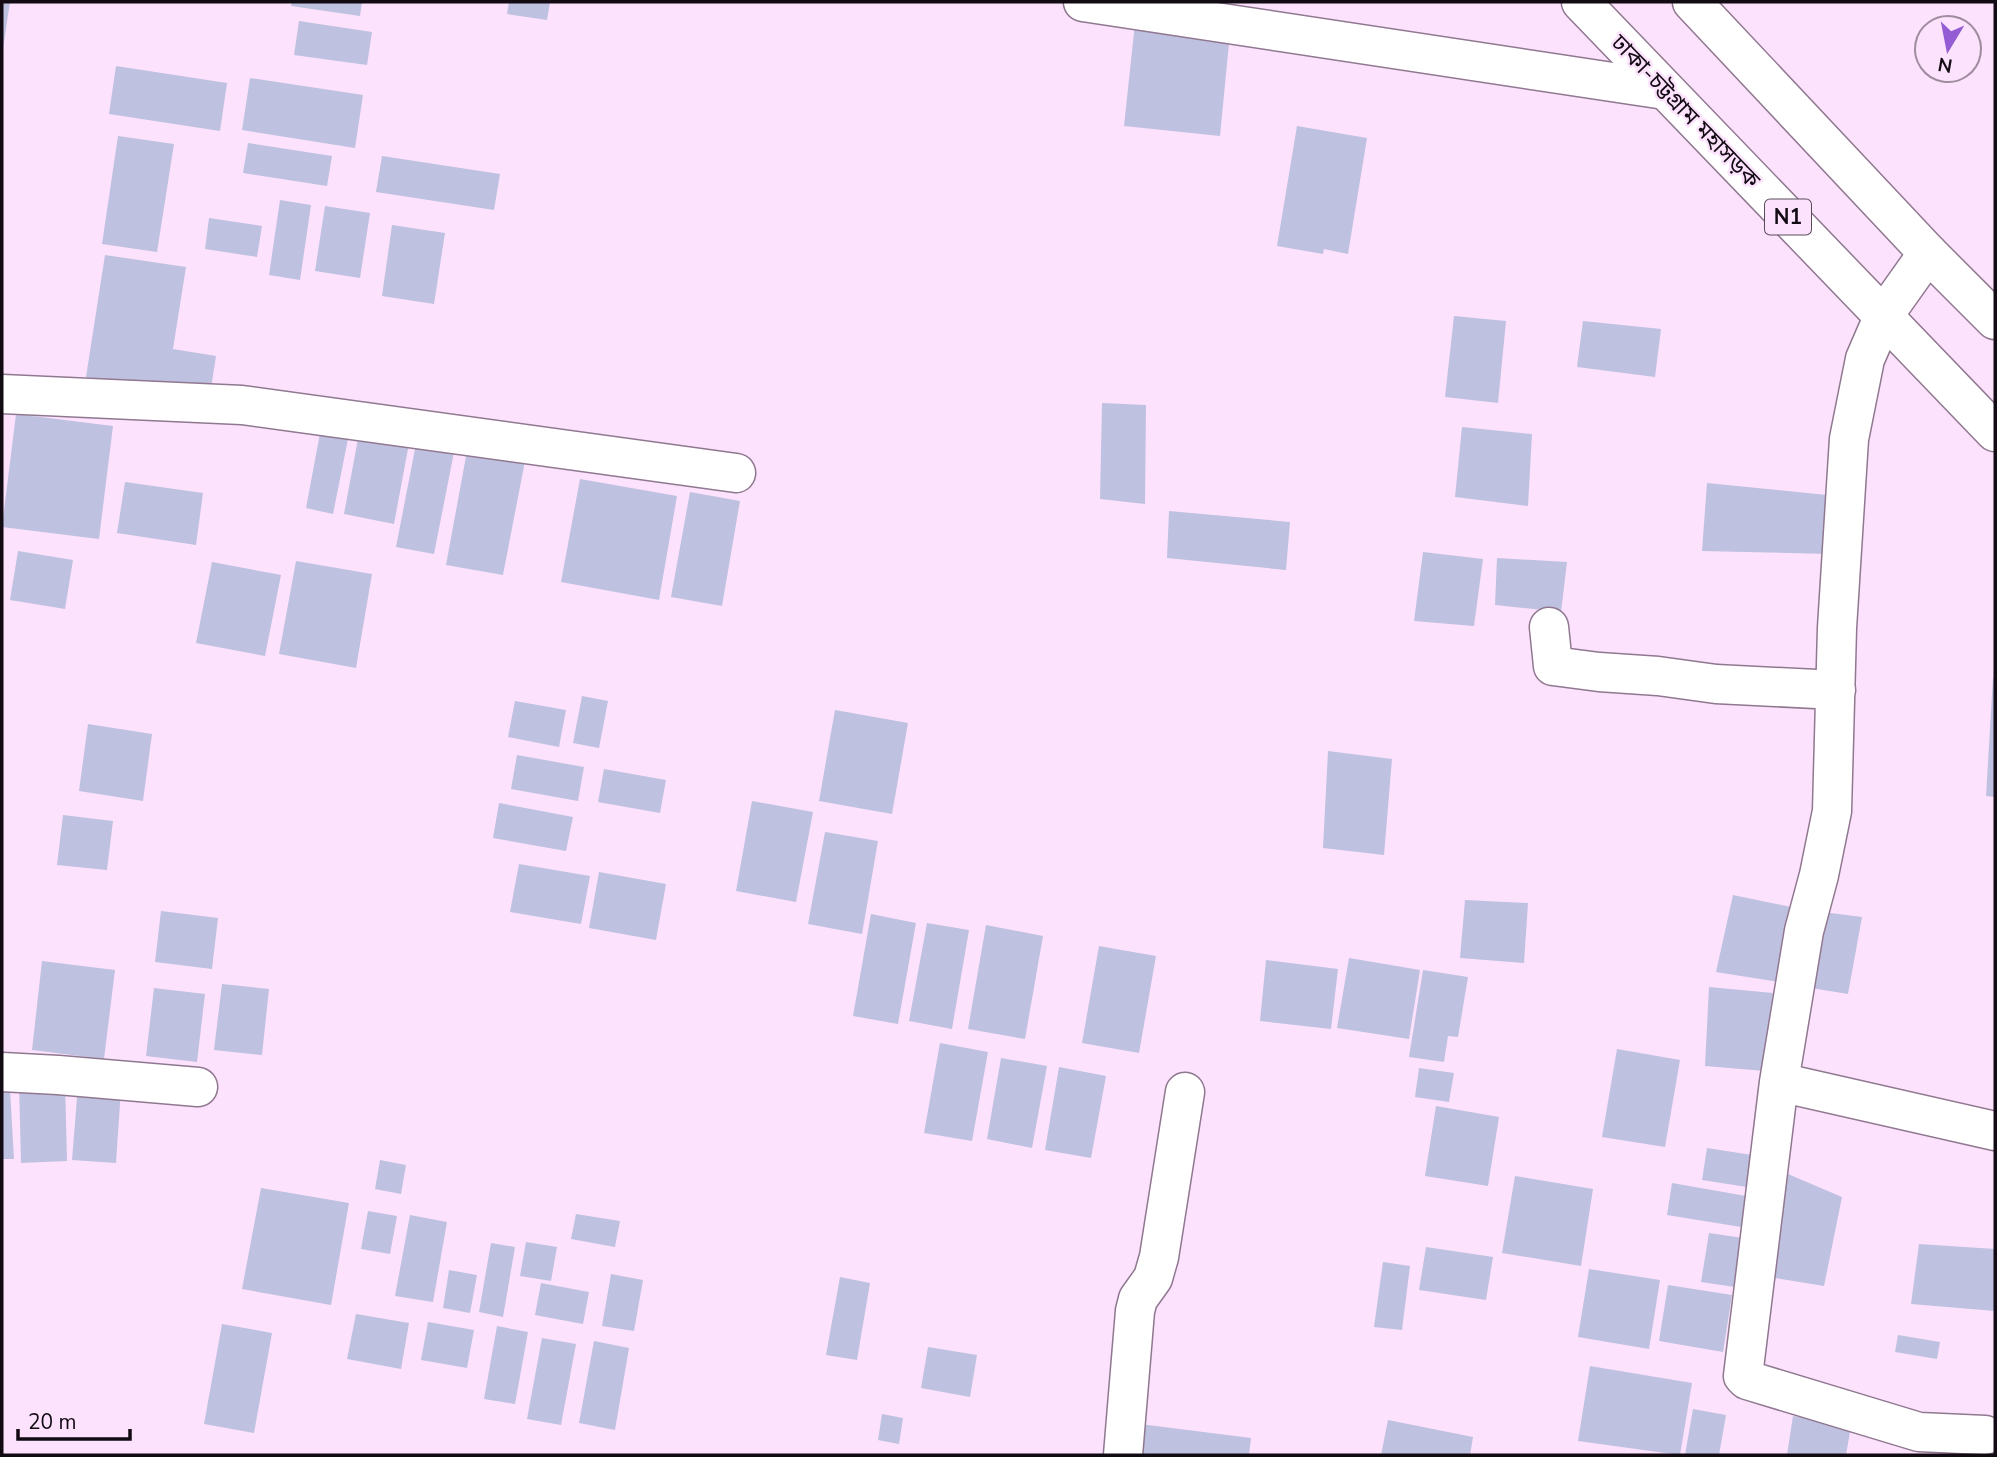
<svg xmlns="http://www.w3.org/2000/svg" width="1997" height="1457" font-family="'Nunito Sans','Noto Sans Bengali',sans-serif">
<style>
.building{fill:#bfc1e1}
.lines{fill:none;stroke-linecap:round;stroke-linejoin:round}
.minor-casing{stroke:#907890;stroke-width:41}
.trunk-casing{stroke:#907890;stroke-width:41}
.minor{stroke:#fff;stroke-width:38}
.trunk{stroke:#fff;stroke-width:38}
.labels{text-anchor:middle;stroke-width:5;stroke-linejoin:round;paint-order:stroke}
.shield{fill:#fce2fc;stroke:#594c5a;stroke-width:2}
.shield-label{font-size:21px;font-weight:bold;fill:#130b14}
.street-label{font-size:23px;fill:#130b14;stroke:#fce2fc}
</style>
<rect width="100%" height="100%" fill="#fce2fc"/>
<path class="building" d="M2,2H10L3,48H2Z
M292,2H362L360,16L291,6Z
M509,2H550L547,20L507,14Z
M299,21L372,32L367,65L294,55Z
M1135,23L1230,33L1220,136L1124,126Z
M116,66L227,83L220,131L109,114Z
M250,78L363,95L355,148L242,130Z
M1297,126L1367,138L1348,254L1324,249L1323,254L1277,246Z
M118,136L174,144L157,252L102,244Z
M248,143L332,156L327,186L243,173Z
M382,156L500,174L494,210L376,192Z
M280,200L311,205L300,280L269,275Z
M325,206L370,213L360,278L315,271Z
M209,218L262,226L257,257L205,249Z
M392,225L445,233L434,304L382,296Z
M105,255L186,267L173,349L216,356L210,395L86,377Z
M1454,316L1506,321L1498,403L1445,397Z
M1583,321L1661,329L1655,377L1577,367Z
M1102,403L1146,405L1145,504L1100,499Z
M16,414L113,426L99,539L2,527Z
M1462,427L1532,434L1528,506L1455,497Z
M321,428L349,434L333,514L306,508Z
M360,428L410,438L394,524L344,514Z
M416,444L454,452L434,554L396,547Z
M467,451L525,461L503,575L446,565Z
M580,479L677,496L659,600L561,582Z
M125,482L203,493L196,545L117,533Z
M1707,483L1827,495L1829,554L1702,551Z
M690,492L740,501L722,606L671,597Z
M1169,511L1290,522L1286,570L1167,558Z
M18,551L73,560L65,609L10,600Z
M1423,552L1483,559L1474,626L1414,621Z
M1497,558L1567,562L1561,612L1495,605Z
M296,561L372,574L356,668L279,654Z
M212,562L281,575L265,656L196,643Z
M1993,678H1995V797L1986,796Z
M582,696L608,701L599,748L573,743Z
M515,701L566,710L559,747L508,737Z
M835,710L908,723L892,814L819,801Z
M88,724L152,734L143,801L79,791Z
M1328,751L1392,759L1384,855L1323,848Z
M517,755L584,767L578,801L511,789Z
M604,769L666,780L660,813L598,802Z
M752,801L813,812L796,902L736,891Z
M499,803L573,817L566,851L493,838Z
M63,815L113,821L107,870L57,865Z
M825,832L878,841L862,934L808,924Z
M519,864L590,876L581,924L510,912Z
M599,872L666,884L656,940L589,928Z
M1733,895L1796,908L1779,982L1716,972Z
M1465,900L1528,903L1524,963L1460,958Z
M161,911L218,918L212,969L155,962Z
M1815,911L1862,917L1848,994L1799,986Z
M871,914L916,923L898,1024L853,1016Z
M927,923L969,930L952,1029L909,1021Z
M986,925L1043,936L1025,1039L968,1029Z
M1099,946L1156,956L1139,1053L1082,1043Z
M1349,958L1420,970L1409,1039L1337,1028Z
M1266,960L1338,969L1331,1029L1260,1021Z
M42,961L115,970L104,1059L32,1050Z
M1423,970L1468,977L1458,1037L1448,1036L1444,1062L1409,1057Z
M222,984L269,989L262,1055L214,1050Z
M1709,987L1773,993L1765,1071L1705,1066Z
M154,988L205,994L197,1062L146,1056Z
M940,1043L988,1052L972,1141L924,1133Z
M1617,1049L1680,1060L1665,1147L1602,1137Z
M1001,1058L1047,1066L1032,1148L987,1139Z
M1059,1067L1106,1076L1091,1158L1045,1150Z
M1419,1068L1454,1073L1449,1102L1415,1097Z
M65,1082L67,1161L21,1163L19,1083Z
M78,1085L121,1089L116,1163L72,1160Z
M10,1089L14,1159H2V1090Z
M1436,1106L1499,1117L1488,1186L1425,1176Z
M1707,1148L1752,1155L1747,1187L1702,1180Z
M380,1160L406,1165L401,1194L375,1189Z
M1774,1168L1842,1197L1824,1286L1763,1276Z
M1515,1176L1593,1189L1581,1266L1502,1253Z
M1672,1183L1746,1196L1741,1227L1667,1215Z
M261,1188L349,1203L331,1305L242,1289Z
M368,1211L397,1216L390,1254L361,1249Z
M576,1214L620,1221L615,1247L571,1239Z
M410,1215L447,1222L433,1302L395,1296Z
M1709,1233L1743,1238L1735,1287L1701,1282Z
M526,1242L557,1247L551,1281L520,1276Z
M491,1243L515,1247L503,1317L479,1312Z
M1919,1244L1995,1249V1311L1911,1304Z
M1426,1247L1493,1257L1486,1300L1419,1290Z
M1383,1262L1410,1266L1402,1330L1374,1327Z
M1589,1269L1660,1280L1649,1349L1578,1337Z
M449,1270L477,1275L470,1313L443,1308Z
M611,1274L643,1280L634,1331L602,1326Z
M840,1277L870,1283L857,1360L826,1355Z
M541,1283L589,1292L583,1324L535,1315Z
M1668,1285L1732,1295L1723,1352L1659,1341Z
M356,1314L409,1323L401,1369L347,1359Z
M428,1322L474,1330L467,1368L421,1360Z
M222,1324L272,1333L254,1433L204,1424Z
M497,1326L528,1332L515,1404L484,1399Z
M1898,1335L1940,1342L1937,1359L1895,1352Z
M542,1338L576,1344L561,1425L527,1419Z
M594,1341L629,1348L615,1430L579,1423Z
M928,1347L977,1355L970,1397L921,1388Z
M1590,1366L1692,1383L1680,1455L1578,1441Z
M1693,1409L1726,1415L1719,1455H1685Z
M882,1414L903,1418L899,1444L878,1440Z
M1793,1416L1851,1426L1846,1455H1787Z
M1388,1420L1473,1437L1470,1455H1381Z
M1140,1424L1251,1438L1249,1455H1137Z"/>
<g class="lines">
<g class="minor-casing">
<path id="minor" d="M1083,2L1665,90
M1928,253L1884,315L1865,359L1849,439L1837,628L1832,811L1819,875L1804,931L1779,1082L1743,1376L1747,1380L1919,1432L1985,1435
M2,394L242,405L736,473
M1549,627L1553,666L1599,672L1658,676L1716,684L1836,690
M2,1072L58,1075L198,1087
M1779,1082L1995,1131
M1123,1455L1135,1311L1138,1299L1153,1278L1159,1257L1185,1092"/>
</g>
<g class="trunk-casing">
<path id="trunk" d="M1581,2L1995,432
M1692,2L1928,253L1995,320"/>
</g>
<use href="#minor" class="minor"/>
<use href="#trunk" class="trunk"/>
</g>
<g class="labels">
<rect class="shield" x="1765" y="199.5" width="46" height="35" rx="5"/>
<g class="shield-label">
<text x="1788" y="224">N1</text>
</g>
<g class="street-label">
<text transform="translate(1686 111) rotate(46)" y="8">ঢাকা-চট্টগ্রাম মহাসড়ক</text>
</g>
</g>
<rect width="1997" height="1457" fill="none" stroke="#130b14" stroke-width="7"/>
<g transform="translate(1948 49) rotate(190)"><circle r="33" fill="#fce2fc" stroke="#9f8c9f" stroke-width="2"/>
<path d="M0-5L12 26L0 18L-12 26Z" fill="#935cd5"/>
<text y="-10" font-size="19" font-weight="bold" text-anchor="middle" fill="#130b14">N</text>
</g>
<path d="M18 1429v10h112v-10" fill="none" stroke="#130b14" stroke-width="3.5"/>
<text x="28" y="1429" font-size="21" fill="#130b14" stroke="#fce2fc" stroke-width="5" paint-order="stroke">20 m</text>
</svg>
